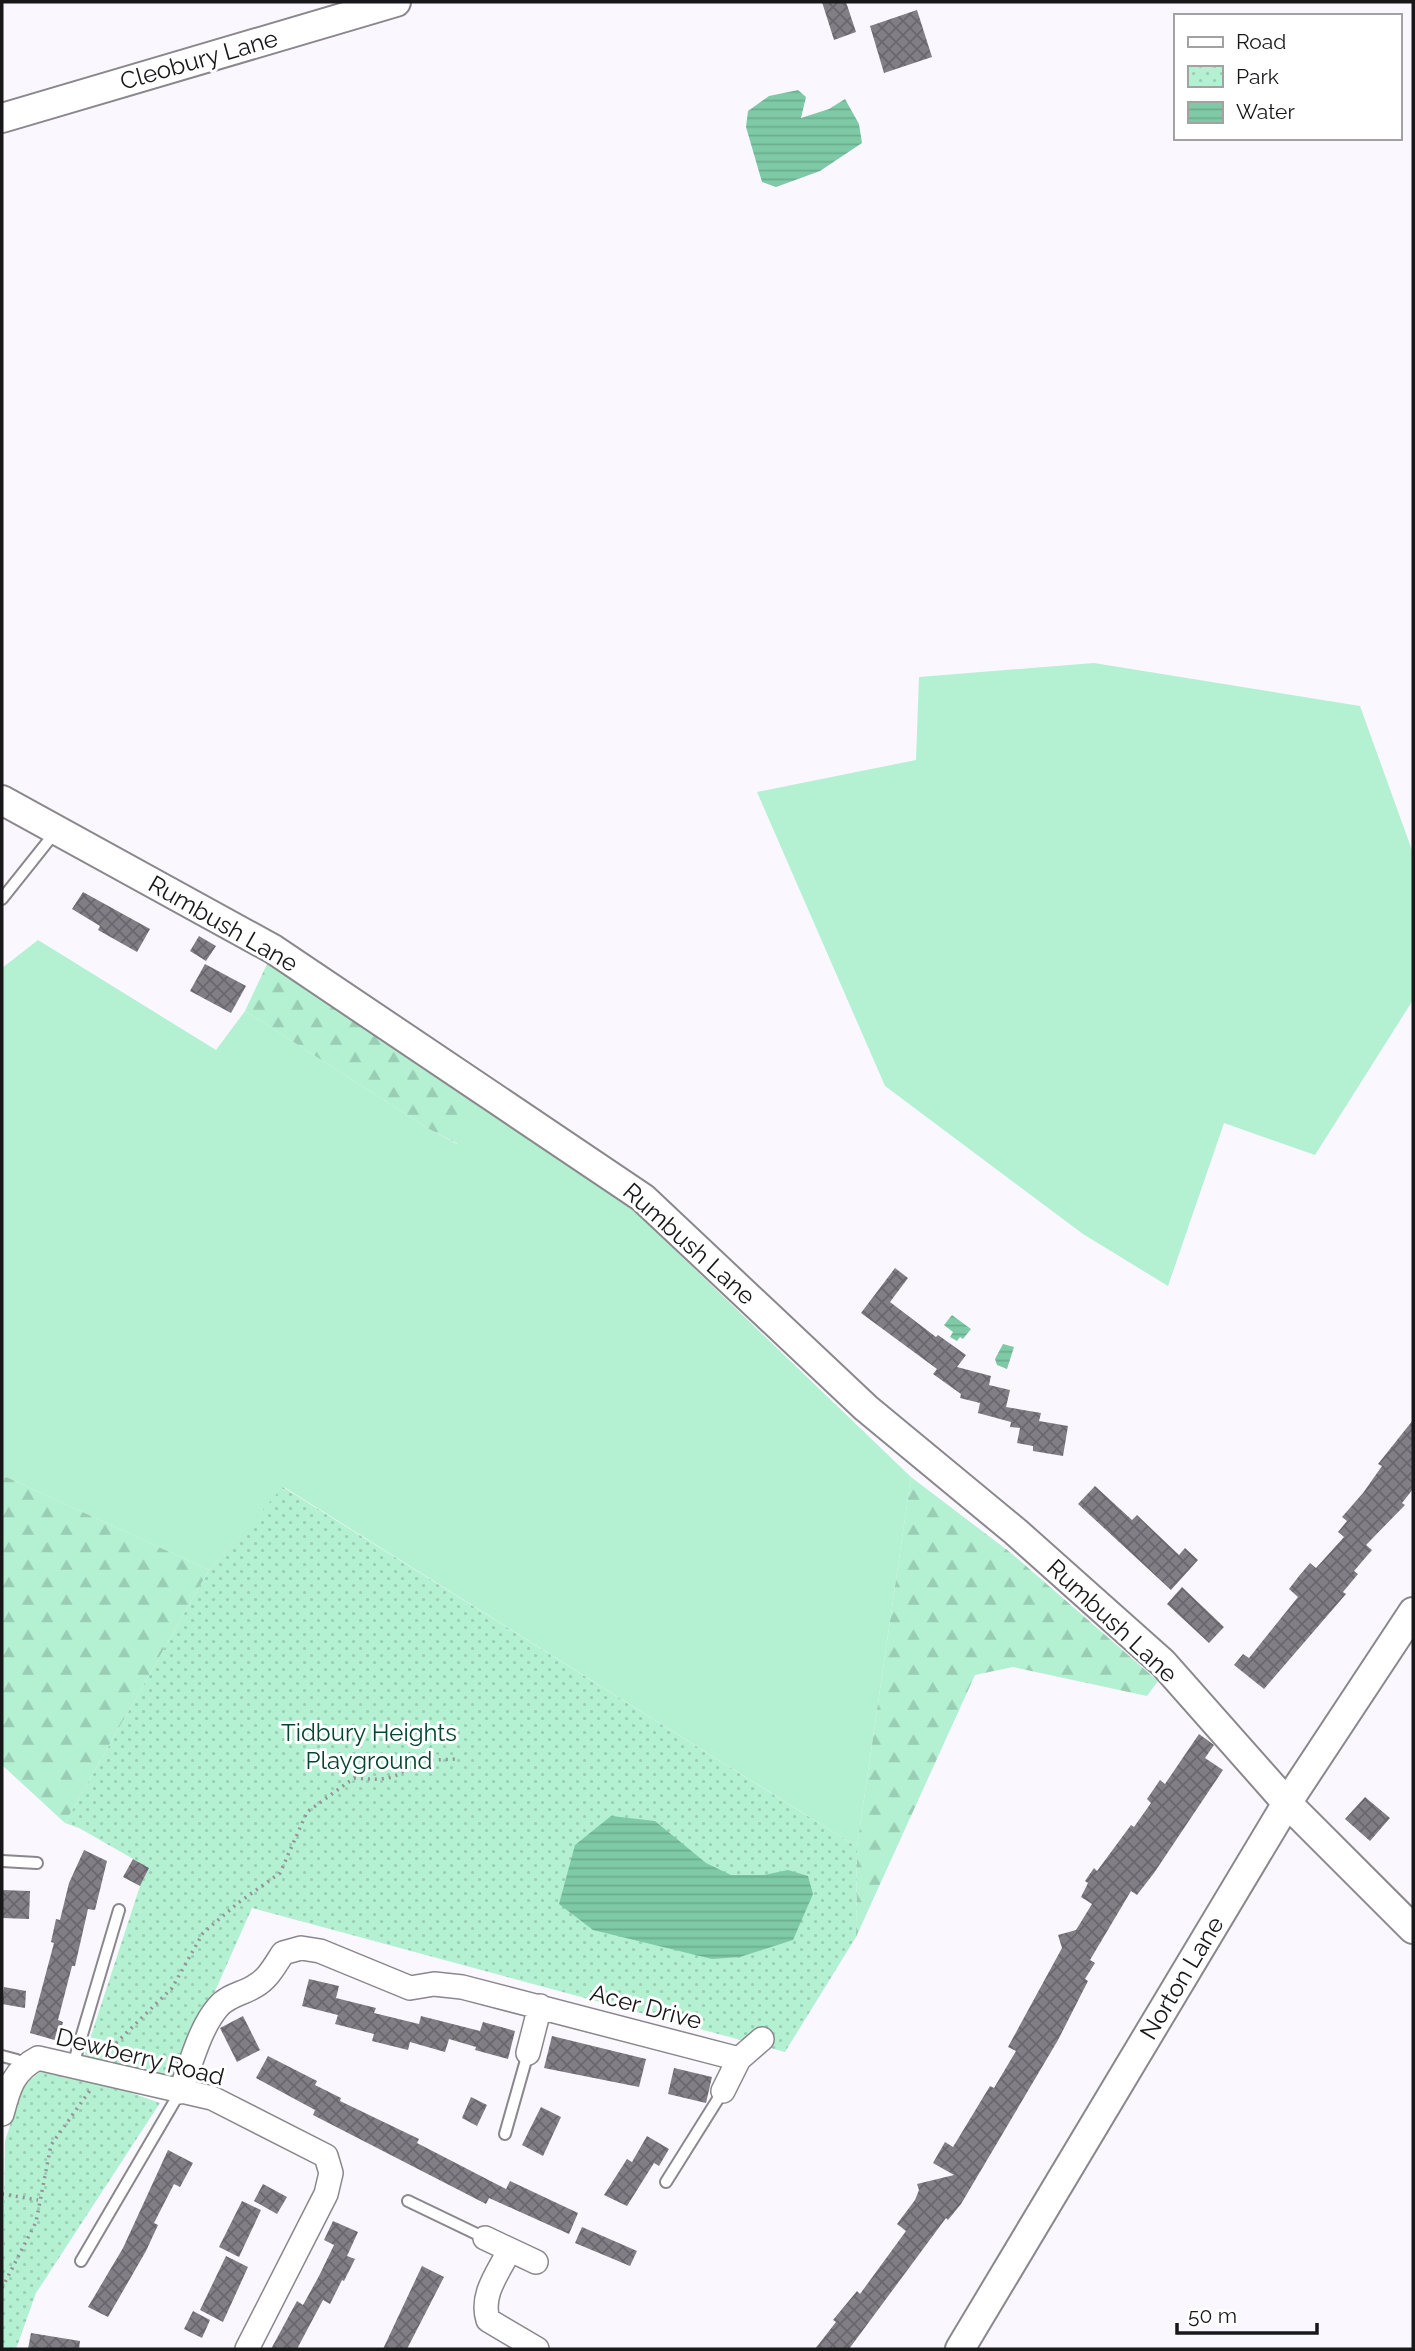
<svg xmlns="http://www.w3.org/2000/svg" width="1415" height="2351" font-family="Raleway,sans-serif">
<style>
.grass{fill:#b3f1d2}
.forest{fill:url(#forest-firs)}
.park{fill:url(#park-dots)}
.water{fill:url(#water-rules)}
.building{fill:url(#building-cross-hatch)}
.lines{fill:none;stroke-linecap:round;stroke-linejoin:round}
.service-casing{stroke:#8a878d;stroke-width:14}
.minor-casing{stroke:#8a878d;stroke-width:26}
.tertiary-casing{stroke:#8a878d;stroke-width:32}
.path{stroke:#959298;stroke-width:3.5;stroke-dasharray:2 5;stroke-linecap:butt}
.service{stroke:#fff;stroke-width:10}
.minor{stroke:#fff;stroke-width:23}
.tertiary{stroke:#fff;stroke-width:28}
.labels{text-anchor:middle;stroke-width:6;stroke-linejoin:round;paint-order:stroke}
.street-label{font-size:24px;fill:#18171a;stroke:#fff}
.park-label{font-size:24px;fill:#04452f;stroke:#fff}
</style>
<defs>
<pattern id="forest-firs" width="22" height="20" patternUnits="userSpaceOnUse" patternTransform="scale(1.75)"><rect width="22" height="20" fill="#b3f1d2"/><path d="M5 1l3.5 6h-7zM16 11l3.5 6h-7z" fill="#99ceb4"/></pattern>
<pattern id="park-dots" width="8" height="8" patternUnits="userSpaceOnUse" patternTransform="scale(1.75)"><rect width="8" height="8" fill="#b3f1d2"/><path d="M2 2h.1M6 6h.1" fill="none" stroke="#99ceb4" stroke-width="1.8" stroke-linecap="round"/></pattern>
<pattern id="water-rules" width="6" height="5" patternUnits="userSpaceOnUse" patternTransform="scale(1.75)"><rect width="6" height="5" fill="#7ecaa6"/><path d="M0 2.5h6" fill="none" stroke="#6cad8e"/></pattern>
<pattern id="building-cross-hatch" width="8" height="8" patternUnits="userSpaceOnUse" patternTransform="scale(1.75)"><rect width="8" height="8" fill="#827e85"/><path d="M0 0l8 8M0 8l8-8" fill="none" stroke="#69666c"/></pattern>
</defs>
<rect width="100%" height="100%" fill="#fbf7fe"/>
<path class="grass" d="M1094,663L1360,706L1413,853V1000L1315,1155L1224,1123L1168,1286L1083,1234L885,1086L757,792L916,760L919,677Z
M38,940L216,1050L245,1011L429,1129L457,1144L477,1104L627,1204L911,1477L857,1847L284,1487L209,1570L2,1475V968Z"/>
<path class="forest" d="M268,962L477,1104L458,1144L429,1129L245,1011Z
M2,1475L209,1570L65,1823L2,1765Z
M911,1477L1011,1553L1158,1681L1147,1696L1013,1667L975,1675L856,1937L857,1847Z"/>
<path class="park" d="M283,1487L857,1847L856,1937L785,2052L252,1908L179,2072L167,2079L84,2057L140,1886L149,1868L79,1828L65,1823L209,1570Z
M40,2072L89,2078L160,2103L36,2293L16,2349H2L5,2141L23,2086Z"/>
<path class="water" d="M798,90L806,97L801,118L829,109L845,99L859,124L862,143L820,171L776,187L762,182L746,127L748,111L769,96Z
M952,1315L971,1329L963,1339L960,1337L957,1341L950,1337L953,1332L944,1325Z
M1003,1344L1014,1347L1007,1369L997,1365L995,1359Z
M611,1816L655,1821L706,1863L731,1875H764L788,1870L808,1876L813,1894L793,1940L740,1957L712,1959L593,1930L559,1904L575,1845Z"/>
<path class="building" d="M822,2H846L856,32L834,40Z
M917,10L932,57L884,73L870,26Z
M83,892L150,929L137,952L98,930L100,926L72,909Z
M199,936L216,946L206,961L190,951Z
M205,964L246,986L231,1013L190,991Z
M895,1268L908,1278L890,1302L936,1337L938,1335L966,1355L957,1367L991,1376L989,1385L1010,1390L1006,1407L1041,1413L1039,1421L1068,1426L1063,1456L1033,1451V1446L1017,1443L1020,1428L1010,1427L1011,1422L978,1413L980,1403L960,1398L961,1394L933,1374L937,1369L861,1313Z
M1413,1420V1489L1402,1503L1405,1505L1366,1545L1372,1550L1354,1571L1358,1574L1343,1592L1346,1594L1264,1689L1234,1665L1243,1654L1249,1658L1298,1597L1289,1589L1299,1576L1310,1563L1316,1568L1344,1537L1338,1532L1347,1521L1342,1517L1363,1493L1382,1466L1378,1464Z
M1095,1486L1132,1520L1137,1515L1179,1555L1185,1548L1198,1560L1171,1590L1078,1504Z
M1182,1587L1224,1627L1209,1643L1167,1604Z
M1199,1734L1214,1745L1205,1758L1223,1770L1154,1873L1137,1895L1131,1891L1090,1960L1095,1963L1085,1979L1088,1981L1058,2040L961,2204L948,2220L946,2218L849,2349H815L836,2322L833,2320L857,2291L860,2294L906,2231L897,2224L915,2200L919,2190L917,2184L954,2175L933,2163L945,2142L953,2147L990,2086L994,2088L1016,2051L1008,2047L1062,1948L1058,1935L1076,1930L1092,1904L1081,1897L1088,1883L1085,1881L1094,1868L1097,1871L1131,1825L1134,1827L1151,1803L1147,1799L1160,1780L1165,1784Z
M1365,1797L1390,1818L1370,1841L1345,1819Z
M84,1850L107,1861L95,1910L88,1909L75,1966H72L58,2020L63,2022L58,2041L30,2033L54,1943L51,1942L56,1919L60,1920L69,1883Z
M133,1859L149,1868L140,1886L123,1877Z
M2,1890L30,1891L29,1919L2,1918Z
M309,1979L339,1986L336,1998L376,2008L374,2013L419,2024L421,2016L480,2031L483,2022L515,2031L508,2059L475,2050L476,2047L449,2039L445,2052L410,2042L408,2050L372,2041L374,2034L335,2024L338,2015L302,2006Z
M4,1987L26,1991L25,2008L2,2004Z
M243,2016L260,2050L237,2062L220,2028Z
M552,2036L646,2059L639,2087L544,2068Z
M268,2056L317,2081L315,2085L341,2098L340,2101L419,2139L417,2143L506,2189L510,2181L578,2213L569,2234L489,2198L486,2204L313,2115L315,2110L256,2078Z
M674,2068L712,2077L706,2103L668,2094Z
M471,2097L487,2105L477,2126L462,2118Z
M541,2107L561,2117L543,2156L522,2145Z
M647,2136L669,2149L659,2166L654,2163L627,2206L604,2195L627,2159L632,2162Z
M168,2150L193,2163L180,2187L174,2184L154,2223L158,2225L146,2251L108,2317L88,2307L123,2248Z
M263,2184L287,2197L277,2214L254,2201Z
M242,2201L261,2210L239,2257L219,2247Z
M333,2221L358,2232L347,2256L355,2259L344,2281L342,2280L330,2304L323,2300L297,2349H271L297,2301L303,2305L319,2276L334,2245L324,2240Z
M582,2227L637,2251L630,2266L575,2243Z
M226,2256L248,2267L223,2322L200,2310Z
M422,2266L444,2277L407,2349H383Z
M193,2311L210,2320L202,2338L184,2329Z
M31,2333L80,2341L79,2349H28Z"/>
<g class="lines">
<g class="service-casing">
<path id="service" d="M2,899L57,830
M2,1861L37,1863
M2,2056L17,2060L20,2067
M73,2065L119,1910
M505,2134L528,2053
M666,2182L723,2091
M408,2201L485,2238
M81,2261L180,2092"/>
</g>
<g class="minor-casing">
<path id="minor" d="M528,2053L540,2006
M723,2091L739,2059L762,2039
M180,2092C191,2065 199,2029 218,2007C228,1995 243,1994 255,1986C268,1979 275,1965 283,1953L301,1948L320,1951L410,1988L434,1984L462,1987L739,2059
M2,2114C9,2088 13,2071 38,2058L212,2098L326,2156L331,2173L326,2194L247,2349
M485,2238L536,2262
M509,2251C498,2273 480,2295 488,2320L537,2349"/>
</g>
<g class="tertiary-casing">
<path id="tertiary" d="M2,118L396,2
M2,800L273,949L643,1198L866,1408L1016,1532L1163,1663L1287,1803L1413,1929
M960,2349L1287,1803L1413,1612"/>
</g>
<path class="path" d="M106,2053L172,1988L203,1933L238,1903L280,1873L307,1812L354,1778C378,1780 398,1782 413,1761L456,1759
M2,2194L38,2200
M2,2288L36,2222L51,2145L91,2089"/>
<use href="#service" class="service"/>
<use href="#minor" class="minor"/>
<use href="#tertiary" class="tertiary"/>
</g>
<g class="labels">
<g class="street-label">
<text transform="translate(199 60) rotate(-16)" y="8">Cleobury Lane</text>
<text transform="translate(223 924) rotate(30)" y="8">Rumbush Lane</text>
<text transform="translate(689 1244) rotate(42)" y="8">Rumbush Lane</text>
<text transform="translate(1112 1621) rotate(43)" y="8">Rumbush Lane</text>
<text transform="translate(1182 1978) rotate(-59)" y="8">Norton Lane</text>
<text transform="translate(646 2007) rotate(15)" y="8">Acer Drive</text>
<text transform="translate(140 2057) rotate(14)" y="8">Dewberry Road</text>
</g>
<g class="park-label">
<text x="369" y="1741">Tidbury Heights<tspan x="369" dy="28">Playground</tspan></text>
</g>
</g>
<rect width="1415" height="2351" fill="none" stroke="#18171a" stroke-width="7"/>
<rect x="1174" y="14" width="228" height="126" fill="#ffffff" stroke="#a3a2a3" stroke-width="2"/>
<rect x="1188" y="37" width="35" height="10" fill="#ffffff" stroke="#a3a2a3" stroke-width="2"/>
<text x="1236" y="49" font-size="21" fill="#18171a">Road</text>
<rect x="1188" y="66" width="35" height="21" fill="url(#park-dots)" stroke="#a3a2a3" stroke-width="2"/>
<text x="1236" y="84" font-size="21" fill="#18171a">Park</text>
<rect x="1188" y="102" width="35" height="21" fill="url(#water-rules)" stroke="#a3a2a3" stroke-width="2"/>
<text x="1236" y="119" font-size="21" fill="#18171a">Water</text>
<path d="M1177 2323v10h140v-10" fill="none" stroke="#18171a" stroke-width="3.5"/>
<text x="1188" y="2323" font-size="21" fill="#18171a" stroke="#ffffff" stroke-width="5" paint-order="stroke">50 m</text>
</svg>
